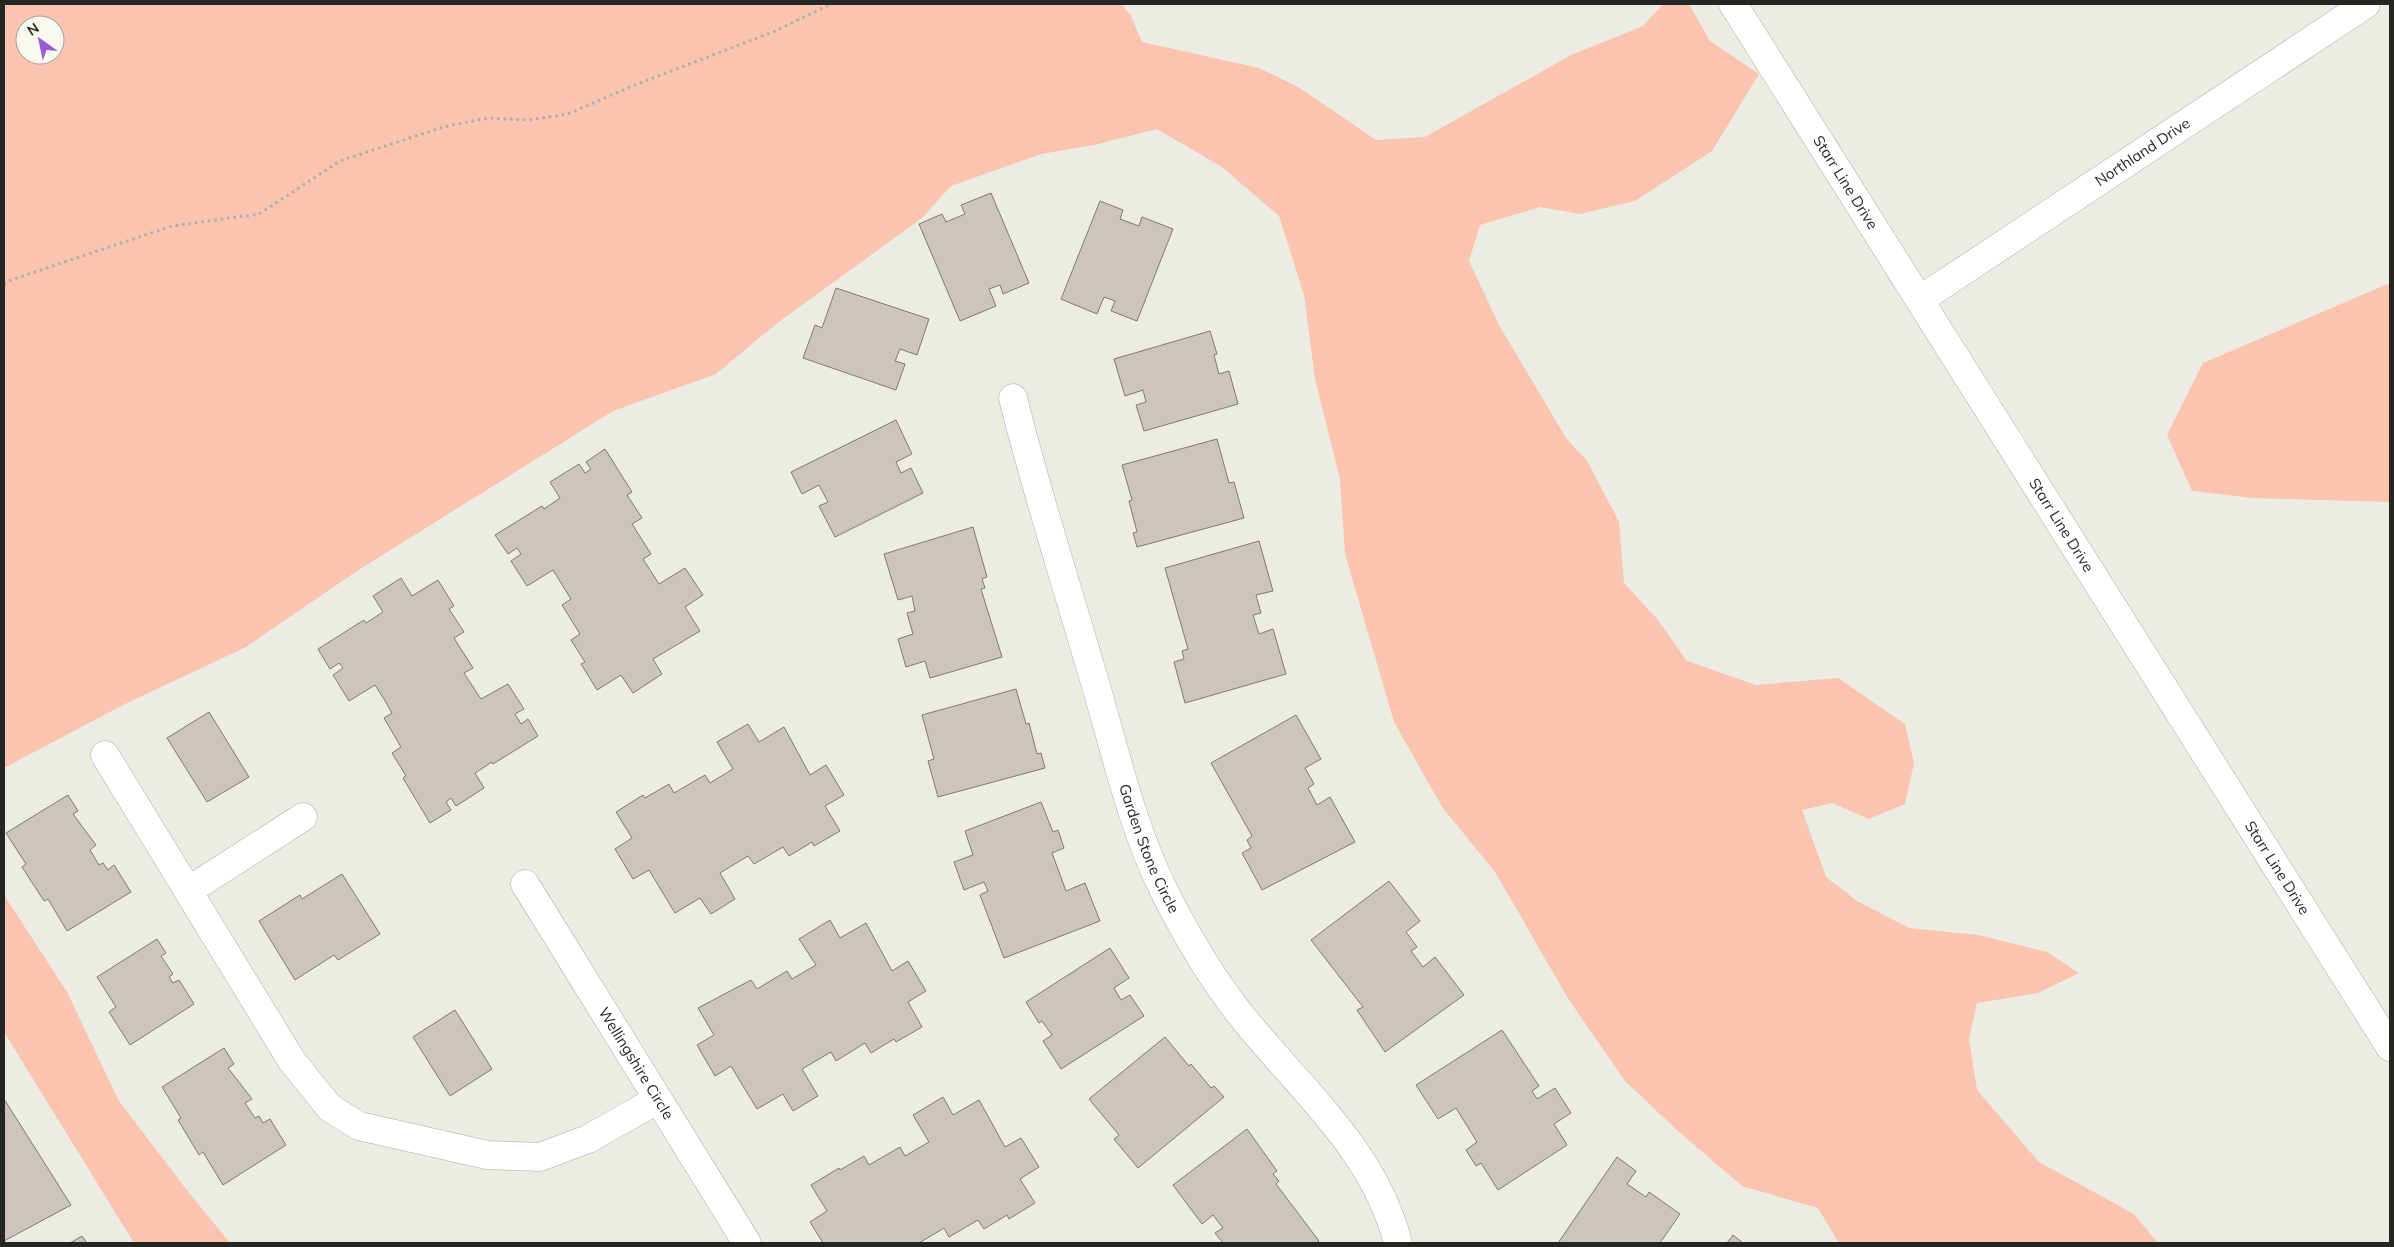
<svg xmlns="http://www.w3.org/2000/svg" width="2394" height="1247" font-family="Mulish,sans-serif">
<style>
.green{fill:#fac4b1;fill-rule:evenodd}
.building{fill:#cbc5bd;stroke:#7f7972}
.lines{fill:none;stroke-linecap:round;stroke-linejoin:round}
.minor-casing{stroke:#adaca4;stroke-width:29}
.path{stroke:#afafa7;stroke-width:3;stroke-dasharray:2.5 4;stroke-linecap:butt}
.minor{stroke:#fff;stroke-width:28}
.labels{text-anchor:middle;stroke-width:5;stroke-linejoin:round;paint-order:stroke}
.street-label{font-size:15px;fill:#252521;stroke:#f9f9f0}
</style>
<rect width="100%" height="100%" fill="#ecece2"/>
<path class="green" d="M4,4H1122L1131,16L1142,42L1259,68L1300,88L1376,140L1425,137L1571,55L1643,26L1663,4H1689L1710,41L1759,74L1712,151L1635,201L1580,214L1540,207L1480,225L1469,261L1500,327L1566,438L1588,462L1619,522L1624,583L1658,620L1687,661L1756,685L1838,678L1905,724L1914,763L1905,804L1869,819L1832,803L1802,810L1826,877L1857,901L1909,928L1978,935L2047,952L2079,973L2038,993L1977,1003L1969,1039L1977,1090L2039,1162L2134,1214L2158,1243H1839L1818,1208L1742,1186L1679,1132L1625,1081L1569,1000L1495,872L1442,807L1394,722L1345,554L1340,479L1315,379L1304,295L1279,216L1222,167L1157,129L1094,145L1041,154L951,186L922,218L776,324L716,374L613,411L357,571L246,647L123,705L4,768ZM25,25H55V55H25Z
M2390,283V502L2253,498L2192,491L2167,435L2203,363Z
M4,895L67,992L119,1101L186,1189L230,1243H134L4,1032Z"/>
<path class="building" d="M991,193L1029,283L1003,294L1000,285L989,289L996,306L960,321L919,224L942,214L946,222L965,214L961,205Z
M1100,201L1123,210L1120,219L1139,226L1142,217L1173,229L1137,321L1111,311L1115,301L1104,297L1097,314L1061,299Z
M836,288L929,319L917,355L900,349L895,361L905,364L896,390L803,358L815,325L822,328Z
M1210,331L1217,354L1214,355L1219,374L1229,371L1238,404L1144,431L1136,405L1146,402L1143,390L1125,396L1114,359Z
M896,420L912,454L896,462L901,473L911,468L923,493L835,537L819,506L828,502L819,485L802,494L791,472Z
M1217,439L1229,483L1234,482L1244,518L1137,547L1133,533L1137,532L1129,501L1132,500L1122,465Z
M605,449L632,492L627,495L642,518L632,524L651,554L643,559L659,584L685,568L703,595L685,607L700,631L653,659L662,674L633,693L621,675L597,690L581,664L585,662L571,640L580,634L562,605L571,599L553,570L527,586L511,561L521,554L517,548L508,554L495,535L542,506L544,509L560,498L550,482L579,464L585,473L591,469L586,462Z
M973,527L987,577L982,579L985,588L981,589L1002,657L930,678L925,661L906,667L898,639L913,634L907,613L915,611L912,596L898,600L884,554Z
M1259,541L1273,591L1256,595L1261,613L1253,615L1259,634L1273,629L1286,674L1185,703L1174,662L1184,659L1182,651L1188,649L1165,568Z
M401,578L412,596L438,580L454,606L449,609L464,632L454,638L473,668L464,673L473,687L481,699L508,684L524,709L515,714L521,724L528,719L538,736L493,764L492,762L475,773L484,788L456,806L451,798L446,802L451,810L430,823L403,778L406,776L392,753L401,747L384,718L392,713L384,699L375,685L349,701L333,675L343,668L339,663L330,669L318,649L364,620L366,623L383,612L373,596Z
M1016,689L1026,724L1029,723L1037,754L1041,753L1045,768L938,797L928,761L934,759L922,715Z
M209,712L249,777L207,802L167,738Z
M1296,715L1321,759L1305,768L1314,784L1308,788L1317,805L1330,797L1355,842L1262,890L1242,853L1251,848L1247,840L1252,836L1211,763Z
M748,724L759,742L784,727L810,775L826,765L844,795L825,806L840,831L814,846L812,842L789,856L783,847L754,864L748,856L720,873L735,899L711,914L700,898L675,913L649,870L633,879L615,849L632,838L616,812L643,795L645,798L669,784L674,793L705,775L710,783L733,769L717,742Z
M68,795L78,811L73,814L96,845L90,850L99,865L103,863L108,870L114,865L131,892L67,931L48,899L44,901L22,867L26,864L6,833Z
M1041,802L1053,832L1058,830L1064,848L1052,853L1066,891L1085,883L1100,921L1004,958L980,895L988,891L984,882L964,890L954,862L973,855L965,831Z
M342,874L380,934L338,960L334,955L295,980L259,921L300,895L302,899Z
M1389,881L1420,921L1406,932L1417,947L1411,951L1423,967L1435,957L1464,995L1385,1052L1357,1010L1363,1007L1311,940Z
M830,920L840,938L866,923L892,971L908,961L926,991L908,1002L922,1027L896,1042L894,1039L871,1053L865,1043L836,1061L831,1052L802,1069L818,1096L793,1111L783,1094L757,1109L731,1066L715,1076L697,1045L714,1035L698,1008L751,980L757,989L787,971L792,979L816,965L799,939Z
M157,939L166,953L161,956L173,974L169,977L173,983L179,980L194,1004L130,1045L109,1012L116,1007L97,977Z
M1110,948L1129,978L1114,988L1121,1000L1130,995L1144,1016L1061,1069L1043,1041L1052,1035L1042,1021L1039,1023L1026,1002Z
M455,1010L492,1069L450,1096L413,1037Z
M1502,1030L1539,1086L1532,1091L1537,1099L1555,1088L1571,1113L1554,1124L1567,1145L1498,1190L1481,1163L1476,1166L1466,1150L1477,1142L1456,1108L1438,1119L1416,1085Z
M1165,1037L1189,1066L1191,1064L1211,1088L1214,1086L1224,1097L1138,1168L1114,1139L1119,1135L1089,1099Z
M224,1048L234,1064L228,1068L252,1099L245,1103L255,1118L259,1116L263,1123L270,1119L286,1145L223,1185L203,1152L199,1155L178,1120L181,1118L162,1087Z
M943,1097L953,1115L979,1100L1005,1147L1021,1138L1039,1167L1020,1179L1035,1203L1009,1219L1007,1215L984,1229L978,1220L949,1237L944,1228L919,1243H823L810,1222L827,1211L811,1185L839,1168L840,1170L864,1156L869,1165L900,1147L905,1156L929,1142L913,1115Z
M4,1099L71,1205L4,1241Z
M1247,1129L1277,1171L1273,1174L1279,1181L1276,1184L1319,1241L1316,1243H1223L1215,1233L1223,1228L1213,1215L1202,1224L1173,1185Z
M1617,1157L1636,1171L1627,1184L1646,1197L1649,1192L1680,1214L1660,1243H1558Z
M1733,1235L1743,1243H1727Z
M82,1236L87,1243H70Z"/>
<g class="lines">
<g class="minor-casing">
<g id="minor">
<path id="s1" d="M1733,4L2390,1047"/>
<path id="s2" d="M1921,299L2366,4"/>
<path id="s3" d="M1013,398C1036,491 1066,583 1093,676C1115,749 1131,826 1166,895C1188,938 1214,982 1244,1019C1302,1091 1374,1150 1398,1243"/>
<path d="M105,755L292,1061L330,1108L359,1126L487,1155L540,1157L588,1139L657,1100"/>
<path id="s4" d="M525,884L747,1243"/>
<path d="M188,891L303,817"/>
</g>
</g>
<path class="path" d="M4,285L11,280L172,226L259,214L340,161L443,127L488,118L528,120L568,114L632,86L773,32L831,4"/>
<use href="#minor" class="minor"/>
</g>
<g class="labels">
<g class="street-label">
<text dy="5" stroke="none"><textPath href="#s2" startOffset="266">Northland Drive</textPath></text>
<text dy="5" stroke="none"><textPath href="#s1" startOffset="211">Starr Line Drive</textPath></text>
<text dy="5" stroke="none"><textPath href="#s1" startOffset="616">Starr Line Drive</textPath></text>
<text dy="5" stroke="none"><textPath href="#s3" startOffset="471">Garden Stone Circle</textPath></text>
<text dy="5" stroke="none"><textPath href="#s1" startOffset="1021">Starr Line Drive</textPath></text>
<text dy="5" stroke="none"><textPath href="#s4" startOffset="211">Wellingshire Circle</textPath></text>
</g>
</g>
<rect width="2394" height="1247" fill="none" stroke="#252521" stroke-width="10"/>
<g transform="translate(40 40) rotate(327)"><circle r="24" fill="#f9f9f0" stroke="#a4a49d"/>
<path d="M0-4L9 19L0 12L-9 19Z" fill="#985bd2"/>
<text y="-8" font-size="14" font-weight="bold" text-anchor="middle" fill="#252521">N</text>
</g>
</svg>
